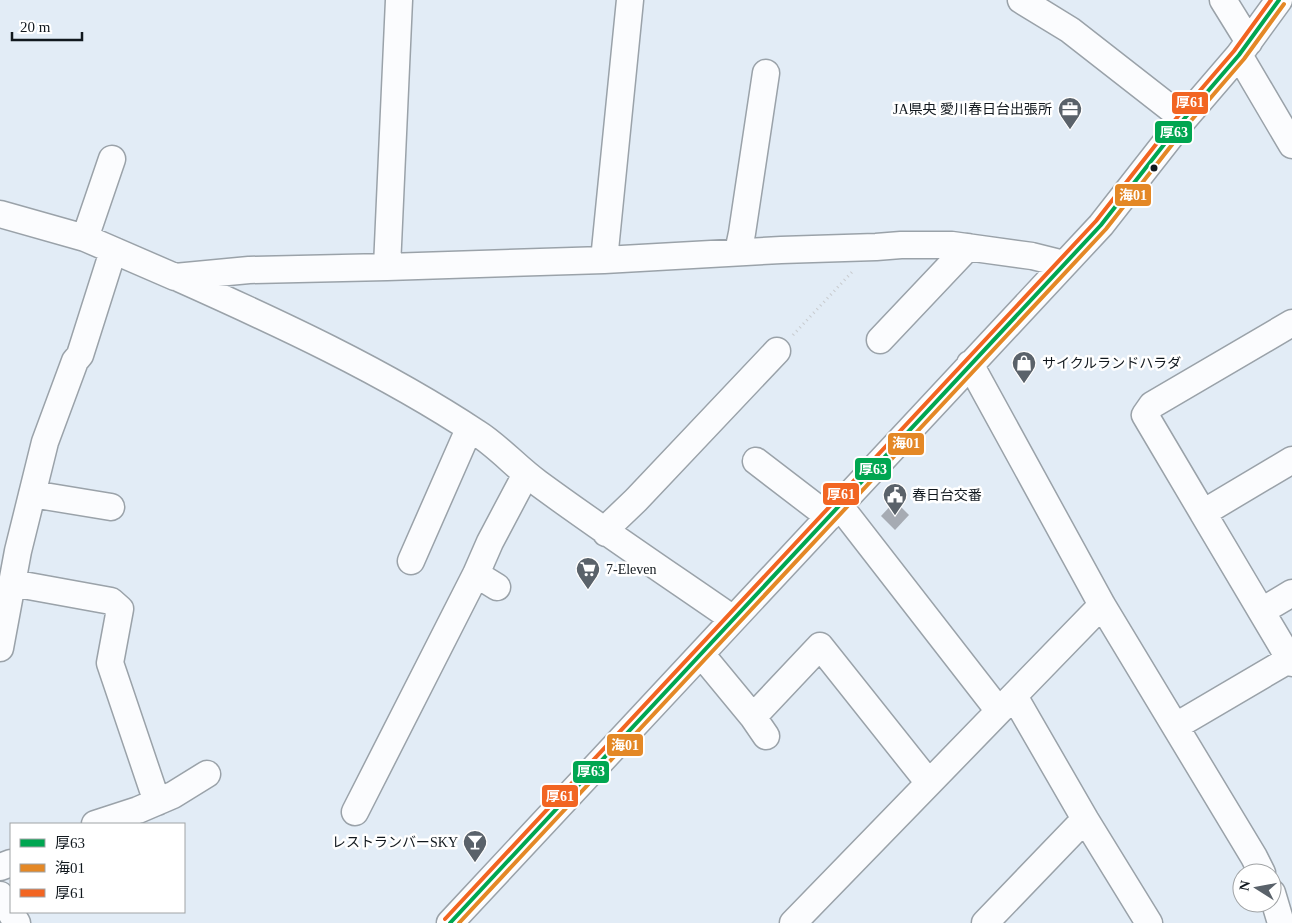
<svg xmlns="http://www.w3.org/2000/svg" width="1292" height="923" font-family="'Times New Roman','Noto Sans JP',serif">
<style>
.building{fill:#a6abb3}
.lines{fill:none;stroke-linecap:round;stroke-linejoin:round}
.minor-casing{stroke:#9aa2a9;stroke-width:29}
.path{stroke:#c8cbcf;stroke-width:3;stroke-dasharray:1 4;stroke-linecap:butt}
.minor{stroke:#fbfcfe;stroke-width:26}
.bus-1-casing{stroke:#fff;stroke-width:8}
.bus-2-casing{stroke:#fff;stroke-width:8}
.bus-3-casing{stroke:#fff;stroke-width:8}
.bus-1{stroke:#00a651;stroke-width:4}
.bus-2{stroke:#e48826;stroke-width:4}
.bus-3{stroke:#f26522;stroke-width:4}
.bus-dot{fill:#11181e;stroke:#fff;stroke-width:2}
.labels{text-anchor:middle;stroke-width:5;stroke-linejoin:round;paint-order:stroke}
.poi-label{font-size:14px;fill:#11181e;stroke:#fff;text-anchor:start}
.line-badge{stroke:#fff;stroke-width:2}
.badge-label{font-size:14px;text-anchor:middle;font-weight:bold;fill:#fff}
</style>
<rect width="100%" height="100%" fill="#e2ecf6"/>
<path class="building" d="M895,501L909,515L895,530L881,516Z"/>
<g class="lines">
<g class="minor-casing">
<path id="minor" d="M1021,0L1070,30L1184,119
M1223,0L1249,42
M1239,55L1292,145
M0,214L85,238L175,277L249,270L387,267L604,260L781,250L876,247L901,245H952L1032,256L1064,264
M85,238L112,159
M738,252L742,233L766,73
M604,260L630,0
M387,267L399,0
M176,277C279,323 383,371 477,433C498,446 517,468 538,483C602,530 668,574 733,619
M880,340L968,247
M970,364L1102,605L1254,857L1262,873
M1292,460L1203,513L1292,663
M756,461L829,517
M32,494L111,507
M839,505L999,711
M1203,513L1145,415L1152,405L1292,323
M606,533L613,522L636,500L777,351
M411,561L469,429
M476,574L497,587
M12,583L111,601L120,609L110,663L157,802
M1262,611L1292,593
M0,648L18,551L45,442L75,361L80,355L113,251
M701,654L753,717L820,646L929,783
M753,717L766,736
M1176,726L1290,659
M355,812L476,574L490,542L526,474
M1085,819L1149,923
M95,824L138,810L173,795L207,774
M0,867L11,863
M1272,893L1281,923
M0,895L17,923
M450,923L1101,225L1184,119L1239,55L1279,0
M793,923L1102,605
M985,923L1085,819L1014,696"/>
</g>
<path class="path" d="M793,335L852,272"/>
<use href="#minor" class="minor"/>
<g class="bus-1-casing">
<path id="bus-1" d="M450,923L1101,225L1184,119L1239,55L1279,0"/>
</g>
<g class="bus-2-casing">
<path id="bus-2" d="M459,923L1106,229L1189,123L1244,59L1284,4"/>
</g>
<g class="bus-3-casing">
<path id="bus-3" d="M445,919L1096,221L1179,115L1234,51L1271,0"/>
</g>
<use href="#bus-1" class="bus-1"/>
<use href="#bus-2" class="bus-2"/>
<use href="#bus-3" class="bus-3"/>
</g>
<defs>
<g id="office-pin" transform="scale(1.25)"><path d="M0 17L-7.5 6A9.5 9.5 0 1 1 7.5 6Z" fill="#5a626a" stroke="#fff"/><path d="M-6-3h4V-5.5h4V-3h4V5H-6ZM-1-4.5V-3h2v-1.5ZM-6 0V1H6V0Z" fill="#fff"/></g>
<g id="shop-pin" transform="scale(1.25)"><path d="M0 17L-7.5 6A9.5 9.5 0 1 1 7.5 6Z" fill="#5a626a" stroke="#fff"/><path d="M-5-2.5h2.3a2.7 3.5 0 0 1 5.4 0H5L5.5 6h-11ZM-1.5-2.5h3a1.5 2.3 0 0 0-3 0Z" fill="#fff"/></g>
<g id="civic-pin" transform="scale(1.25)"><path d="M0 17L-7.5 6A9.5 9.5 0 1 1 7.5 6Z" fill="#5a626a" stroke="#fff"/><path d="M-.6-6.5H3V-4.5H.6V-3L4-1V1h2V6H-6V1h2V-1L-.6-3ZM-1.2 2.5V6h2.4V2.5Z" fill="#fff"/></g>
<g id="supermarket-pin" transform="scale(1.25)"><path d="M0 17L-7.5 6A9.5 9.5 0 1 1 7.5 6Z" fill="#5a626a" stroke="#fff"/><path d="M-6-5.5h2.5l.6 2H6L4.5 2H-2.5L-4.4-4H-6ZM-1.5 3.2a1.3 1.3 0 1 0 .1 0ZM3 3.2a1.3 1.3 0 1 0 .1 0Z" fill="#fff"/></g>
<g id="bar-pin" transform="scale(1.25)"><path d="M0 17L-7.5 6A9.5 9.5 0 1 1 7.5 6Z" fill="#5a626a" stroke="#fff"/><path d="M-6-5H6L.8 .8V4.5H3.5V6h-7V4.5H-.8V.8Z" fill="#fff"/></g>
</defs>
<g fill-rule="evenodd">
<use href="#office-pin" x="1070" y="109"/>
<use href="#shop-pin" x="1024" y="363"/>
<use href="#civic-pin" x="895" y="495"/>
<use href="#supermarket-pin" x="588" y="569"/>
<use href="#bar-pin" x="475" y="842"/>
</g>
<circle class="bus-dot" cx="1154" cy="168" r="4.5"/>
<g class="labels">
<g class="poi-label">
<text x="1052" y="114" text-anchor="end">JA県央 愛川春日台出張所</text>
<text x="1042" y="368">サイクルランドハラダ</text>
<text x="912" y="500">春日台交番</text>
<text x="606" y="574">7-Eleven</text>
<text x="458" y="847" text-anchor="end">レストランバーSKY</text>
</g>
</g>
<g class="line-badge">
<rect x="1171" y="91" width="38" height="24" rx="5" fill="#f26522"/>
<rect x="1154" y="120" width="39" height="24" rx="5" fill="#00a651"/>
<rect x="1114" y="183" width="38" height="24" rx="5" fill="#e48826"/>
<rect x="887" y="432" width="38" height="24" rx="5" fill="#e48826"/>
<rect x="854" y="457" width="38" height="24" rx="5" fill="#00a651"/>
<rect x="822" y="482" width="38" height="24" rx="5" fill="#f26522"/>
<rect x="606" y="733" width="38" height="24" rx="5" fill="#e48826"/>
<rect x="572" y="760" width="38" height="24" rx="5" fill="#00a651"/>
<rect x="541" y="784" width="38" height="24" rx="5" fill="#f26522"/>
</g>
<g class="badge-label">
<text x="1190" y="107">厚61</text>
<text x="1174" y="137">厚63</text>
<text x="1133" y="200">海01</text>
<text x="906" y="448">海01</text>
<text x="873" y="474">厚63</text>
<text x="841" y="499">厚61</text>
<text x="625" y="750">海01</text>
<text x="591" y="776">厚63</text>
<text x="560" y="801">厚61</text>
</g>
<rect x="10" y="823" width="175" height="90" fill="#ffffff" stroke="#a0a3a5"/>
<rect x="20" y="839" width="25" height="8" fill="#00a651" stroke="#a0a3a5"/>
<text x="55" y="848" font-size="15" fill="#11181e">厚63</text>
<rect x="20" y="864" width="25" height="8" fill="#e48826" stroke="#a0a3a5"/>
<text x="55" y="873" font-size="15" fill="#11181e">海01</text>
<rect x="20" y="889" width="25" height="8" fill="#f26522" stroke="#a0a3a5"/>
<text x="55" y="898" font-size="15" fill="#11181e">厚61</text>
<g transform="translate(1257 888) rotate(281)"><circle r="24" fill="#ffffff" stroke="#a0a3a5"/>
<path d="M0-4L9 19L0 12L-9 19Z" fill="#5a626a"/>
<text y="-8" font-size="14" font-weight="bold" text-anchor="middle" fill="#11181e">N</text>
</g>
<path d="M12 32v8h70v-8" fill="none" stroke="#11181e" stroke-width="2.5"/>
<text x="20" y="32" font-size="15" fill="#11181e" stroke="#ffffff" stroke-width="4" paint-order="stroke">20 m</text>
</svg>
